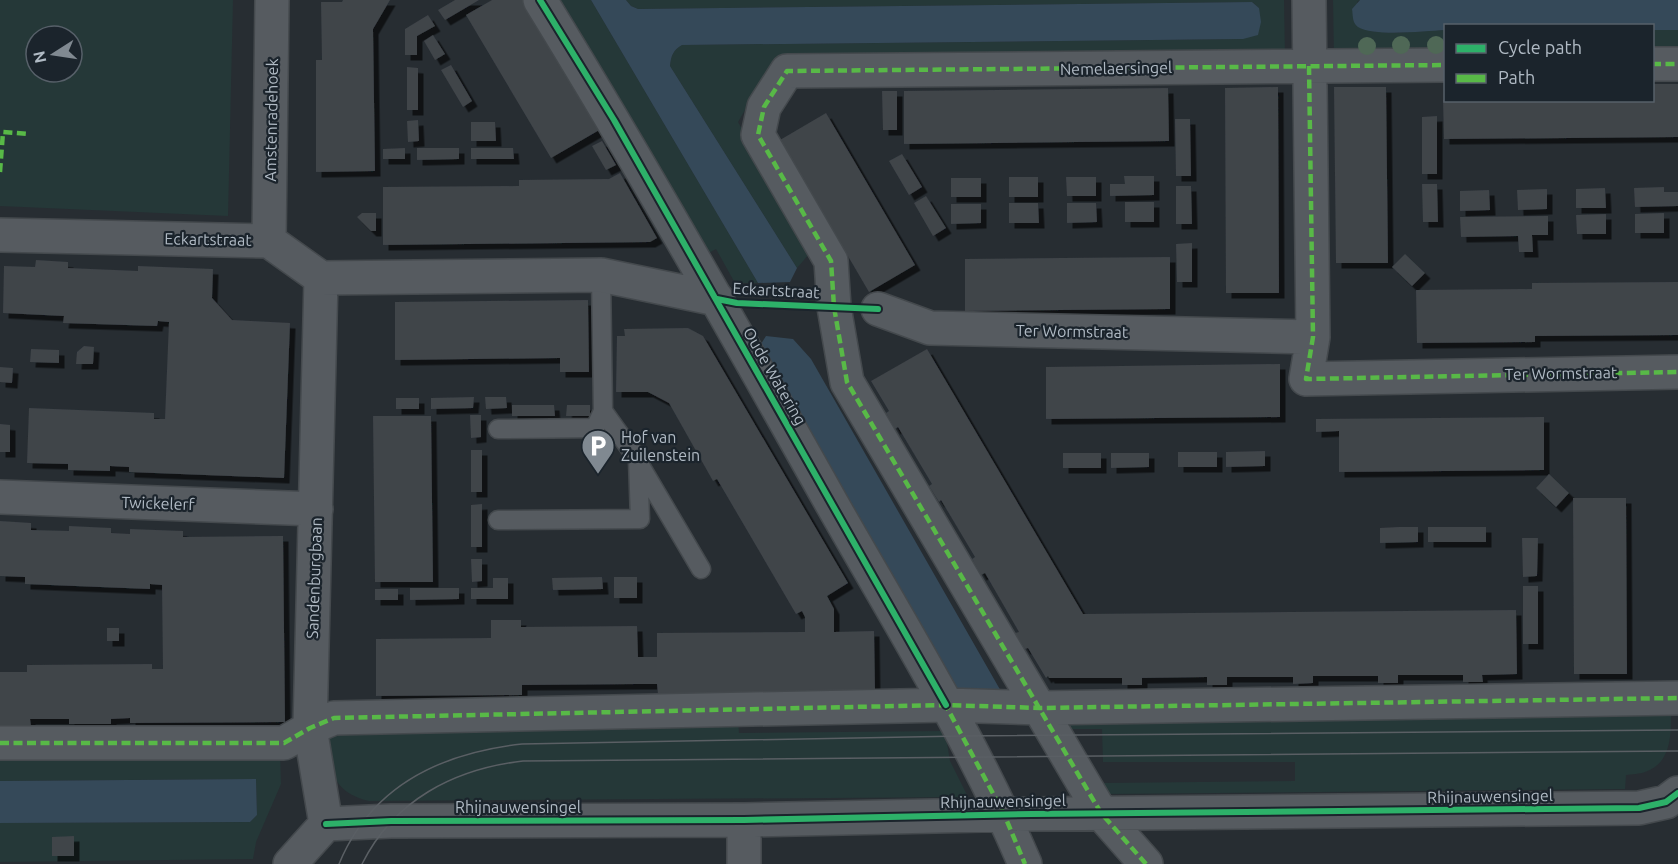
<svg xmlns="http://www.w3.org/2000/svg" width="1678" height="864" font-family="Ubuntu,sans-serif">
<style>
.green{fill:#253838;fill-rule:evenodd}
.water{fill:#354959}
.building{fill:#3f4449;filter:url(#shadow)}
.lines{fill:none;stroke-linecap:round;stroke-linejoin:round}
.lane-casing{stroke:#44494d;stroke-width:21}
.street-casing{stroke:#44494d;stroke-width:36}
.lane{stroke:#565b60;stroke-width:18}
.street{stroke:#565b60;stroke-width:33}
.tram{stroke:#5a5f64;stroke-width:1.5}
.quiet{stroke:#58b947;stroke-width:4.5;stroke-dasharray:9 4.5;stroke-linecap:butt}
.cycleway-casing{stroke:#1b242c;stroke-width:10}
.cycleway{stroke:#2db169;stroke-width:6}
.tree{fill:#4f6856}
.labels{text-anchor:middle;stroke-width:4.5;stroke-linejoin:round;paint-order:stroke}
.street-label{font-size:16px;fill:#b0bac4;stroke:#1b242c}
.poi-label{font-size:16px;fill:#b0bac4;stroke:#1b242c;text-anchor:start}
</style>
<defs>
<filter id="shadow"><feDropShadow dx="5.5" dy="5.5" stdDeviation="0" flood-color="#0009"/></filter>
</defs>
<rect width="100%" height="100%" fill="#272d32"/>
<path class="green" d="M0,0H233L228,216L0,206ZM36,36H72V72H36Z
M555,0H591L758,283H735L716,249L701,257Z
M626,0H1284L1285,59L772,63L738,122L810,253L797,268L670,66C671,56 673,50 682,45L1243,39L1259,8L1252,2L638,9L631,6Z
M1333,0H1360L1357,2L1370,31L1393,33L1445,30V57H1334Z
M1652,30H1678V55H1653Z
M1671,711C1671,734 1672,763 1645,772C1640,774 1632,774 1626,775L1625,789L1105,794L1104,783L1295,781V762H1103L1102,729H1069L1062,716Z
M738,720L739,733L945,731L950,761L968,797L369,801C327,791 330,764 330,728Z
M280,752L281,784L256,842L253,859L0,862V823L250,822L257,815L256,779L0,781V758Z"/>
<path class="water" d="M591,0H626L631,6L638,9L1252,2L1259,8L1261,22L1258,35L1243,39L682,45C673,50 671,56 670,66L797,268L790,282L758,283Z
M1360,0H1678V30H1653L1652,26H1446L1445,30C1426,31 1374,37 1358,27C1352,23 1353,15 1352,9Z
M766,336L793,339L811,359L1002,693L951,694L759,347Z
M256,779L257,815L250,822L0,823V781Z"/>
<path class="building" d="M343,0H390L373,29L375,171L316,172V60H322L321,2H342Z
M455,0H479L445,20L438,10Z
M492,0H525L601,129L551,158L466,15Z
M428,15L435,26L417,36V55H405V29Z
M433,35L445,54L435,60L424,41Z
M451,65L472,101L463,107L441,70Z
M407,67L418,68V110H407Z
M1653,84H1678V137L1444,139L1443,100H1653Z
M1278,87L1279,293H1226L1225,88Z
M1334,87H1386L1388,263H1336Z
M1168,88L1169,141L904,144V91Z
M882,91H897V130H883Z
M826,113L915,265L869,292L780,140Z
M1437,116V174H1422V117Z
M1175,119H1190L1191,176H1176Z
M418,120L419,141L408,142L407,121Z
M471,122H495L496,141H471Z
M602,141L616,165L606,170L592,146Z
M405,148V159H383V149Z
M417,148H459V159L417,160Z
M471,148H513L514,159H471Z
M902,154L922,187L909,195L889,161Z
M620,173L657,238L650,242L383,245V187L519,186V180L609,179Z
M1124,176H1154V195L1110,196V184H1125Z
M1009,177H1038V197H1009Z
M1066,177H1096V196H1067Z
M951,178H981V197H951Z
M1422,184H1437L1438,222H1423Z
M1176,186H1191L1192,224H1176Z
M1664,187V192H1678V206L1635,207L1634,188Z
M1605,188L1606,208H1576V189Z
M1547,189V209L1518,210L1517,190Z
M1489,190L1490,210L1460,211V191Z
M926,196L946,228L933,236L914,203Z
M1125,202H1154V222H1125Z
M1009,203H1038L1039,223H1009Z
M1067,203H1096L1097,222L1067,223Z
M951,204H981V223L951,224Z
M362,213H376V231H371L357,217Z
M1664,213V233H1635V214Z
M1606,214V234H1577L1576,215Z
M1548,216V235H1532L1533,252H1519L1518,236L1461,237L1460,217Z
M1192,243V282H1177L1176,244Z
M1405,254L1425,273L1412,286L1392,267Z
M1170,257V309L965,311V259Z
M36,260L68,262V268L138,271V266L213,269L212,298L232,320L290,323L284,478L129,472V467L110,466V471L68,470V464L27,463L29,408L154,413V419H165L169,322L158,321L157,326L63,323L64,316L3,313L4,266L35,267Z
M1678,282V335L1535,336V342L1417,343L1416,290L1532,289V283Z
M588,300L589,372H560V358L395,360V302Z
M688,328L703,336L848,583L827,596L834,609V632L874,631L875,692L658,694L657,684H638L522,685V695L376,696V639L491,638V620H521V627L637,626L638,657H657V633L805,632V617L802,611L796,614L717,479L713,481L669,403L648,392H616L617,336H625L624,329Z
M84,346L94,347L93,364H76L77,352Z
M31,349L59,350V363L30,362Z
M927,349L1083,614L1516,610L1517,674L1482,675L1483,682H1463V675H1398V683H1378V676H1313V683L1293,684V677H1227V685H1207V677L1142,678V685H1122V678H1049L1048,676L1046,678L1028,648L1025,649L1015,633L1019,632L985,573L981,575L972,559L975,557L941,500L939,502L929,486L932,484L898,427L895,429L886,413L889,411L871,381Z
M1280,364V417L1046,419V367Z
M0,367L13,368L12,383L0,382Z
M474,397L473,408L431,409V398Z
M485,397H506L507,408L486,409Z
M396,398H419V409H396Z
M512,405H554L555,416H512Z
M567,405H590V416H566Z
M470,415H481V437L471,438Z
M373,416H431L433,582H375Z
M1544,417V470L1339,472V431L1316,432V419Z
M0,424L10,425V452H0Z
M471,450H482V492H471Z
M1265,451V466L1226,467V452Z
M1178,452H1217V467H1178Z
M1063,453H1101V468H1063Z
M1111,453H1149V467L1111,468Z
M1549,474L1569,493L1556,507L1536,488Z
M1573,498H1626L1627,674H1574Z
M482,504V547H471V505Z
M0,521L31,523V530L69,531V526L111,528V533L130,534V529L183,531V537L283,536L285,722L130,723V718L111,719V724H69V719H30L31,726H0V672H27V665L152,664V669H163L162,585L150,584V589L25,584V577L0,576Z
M1399,527H1418V542L1380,543V528Z
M1428,527H1486V542H1428Z
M1522,538H1538L1537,576L1523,577Z
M471,559H482V581L472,582Z
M602,577L603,589L553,590L552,578Z
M614,577H637V598H614Z
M493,578H508V599H471V588H493Z
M1523,586H1538V644H1523Z
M410,588H459V599L410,600Z
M375,589H398V600H375Z
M107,628H119V641H107Z
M74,836V856H52V837Z"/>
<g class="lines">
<g class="lane-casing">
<path id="lane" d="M498,429L595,428L603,411
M638,462L701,569
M498,520L640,519L638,460L603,411L601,275"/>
</g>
<g class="street-casing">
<path id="street" d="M540,0C642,166 737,335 832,504C899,622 972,739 1025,864
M1309,0L1313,337L1306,379L1678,372
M1652,64H1678
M0,235L269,241L321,278L601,275L717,299
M269,241L272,0
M878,309L930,328L1313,337
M0,497L316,509
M0,743H284L310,728L334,718L946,705L1040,708L1678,698
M326,824L391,821L744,820L1032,814L1639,808L1666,802L1678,793
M290,864L326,824L310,728L321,278
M744,864V820
M1146,864L1101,813L847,382L834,307L831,261L758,135L764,107L787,71L1446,65"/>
</g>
<use href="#lane" class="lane"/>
<use href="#street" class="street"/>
<path class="tram" d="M339,864C371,786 441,753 522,744L962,736L1678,730
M362,864C394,800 454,769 523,761L1678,751"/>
<path class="quiet" d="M1652,64H1678
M1309,66L1313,337L1306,379L1678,372
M0,172L3,132L28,134
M944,702L1004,814L1025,864
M0,743H284L310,728L334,718L946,705L1040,708L1678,698
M1146,864L1101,813L847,382L834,307L831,261L758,135L764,107L787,71L1446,65"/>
<g class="cycleway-casing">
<path id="cycleway" d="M540,0L614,120L946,705
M717,299L737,303L878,309
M326,824L391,821L744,820L1032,814L1639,808L1666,802L1678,793"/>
</g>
<use href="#cycleway" class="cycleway"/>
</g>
<g class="tree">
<circle cx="1401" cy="45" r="9"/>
<circle cx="1436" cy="45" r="9"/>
<circle cx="1367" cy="46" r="9"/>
</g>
<defs>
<g id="parking-pin" transform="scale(1.725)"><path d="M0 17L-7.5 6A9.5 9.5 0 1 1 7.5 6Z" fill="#808991" stroke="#1b242c"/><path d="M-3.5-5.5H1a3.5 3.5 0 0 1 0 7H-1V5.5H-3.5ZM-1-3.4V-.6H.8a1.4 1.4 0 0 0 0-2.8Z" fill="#fff"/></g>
</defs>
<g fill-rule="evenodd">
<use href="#parking-pin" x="598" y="446"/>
</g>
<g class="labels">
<g class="street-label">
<text transform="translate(1116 68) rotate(-1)" y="6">Nemelaersingel</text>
<text transform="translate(271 120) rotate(-89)" y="6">Amstenradehoek</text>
<text transform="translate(208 239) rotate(1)" y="6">Eckartstraat</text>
<text transform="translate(776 290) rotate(3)" y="6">Eckartstraat</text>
<text transform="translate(1072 331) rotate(1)" y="6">Ter Wormstraat</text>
<text transform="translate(1561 373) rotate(-1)" y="6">Ter Wormstraat</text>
<text transform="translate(775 376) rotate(60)" y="6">Oude Watering</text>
<text transform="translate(158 503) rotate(2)" y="6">Twickelerf</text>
<text transform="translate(314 578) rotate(-88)" y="6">Sandenburgbaan</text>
<text transform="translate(1490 796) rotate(-1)" y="6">Rhijnauwensingel</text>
<text transform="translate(1003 801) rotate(-1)" y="6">Rhijnauwensingel</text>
<text x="518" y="813">Rhijnauwensingel</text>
</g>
<g class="poi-label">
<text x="621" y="443">Hof van<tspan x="621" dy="18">Zuilenstein</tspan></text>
</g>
</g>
<rect x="1444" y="24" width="210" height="78" fill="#1b242c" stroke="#576069" stroke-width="1.5"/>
<rect x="1456" y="44" width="30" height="9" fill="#2db169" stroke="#576069" stroke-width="1.5"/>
<text x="1498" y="54" font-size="18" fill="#b0bac4">Cycle path</text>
<rect x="1456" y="74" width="30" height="9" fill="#58b947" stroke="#576069" stroke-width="1.5"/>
<text x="1498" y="84" font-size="18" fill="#b0bac4">Path</text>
<g transform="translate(54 54) rotate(258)"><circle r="28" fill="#1b242c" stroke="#576069" stroke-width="1.5"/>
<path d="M0-4.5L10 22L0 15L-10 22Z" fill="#808991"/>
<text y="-9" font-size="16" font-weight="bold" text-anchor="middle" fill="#b0bac4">N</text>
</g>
</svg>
